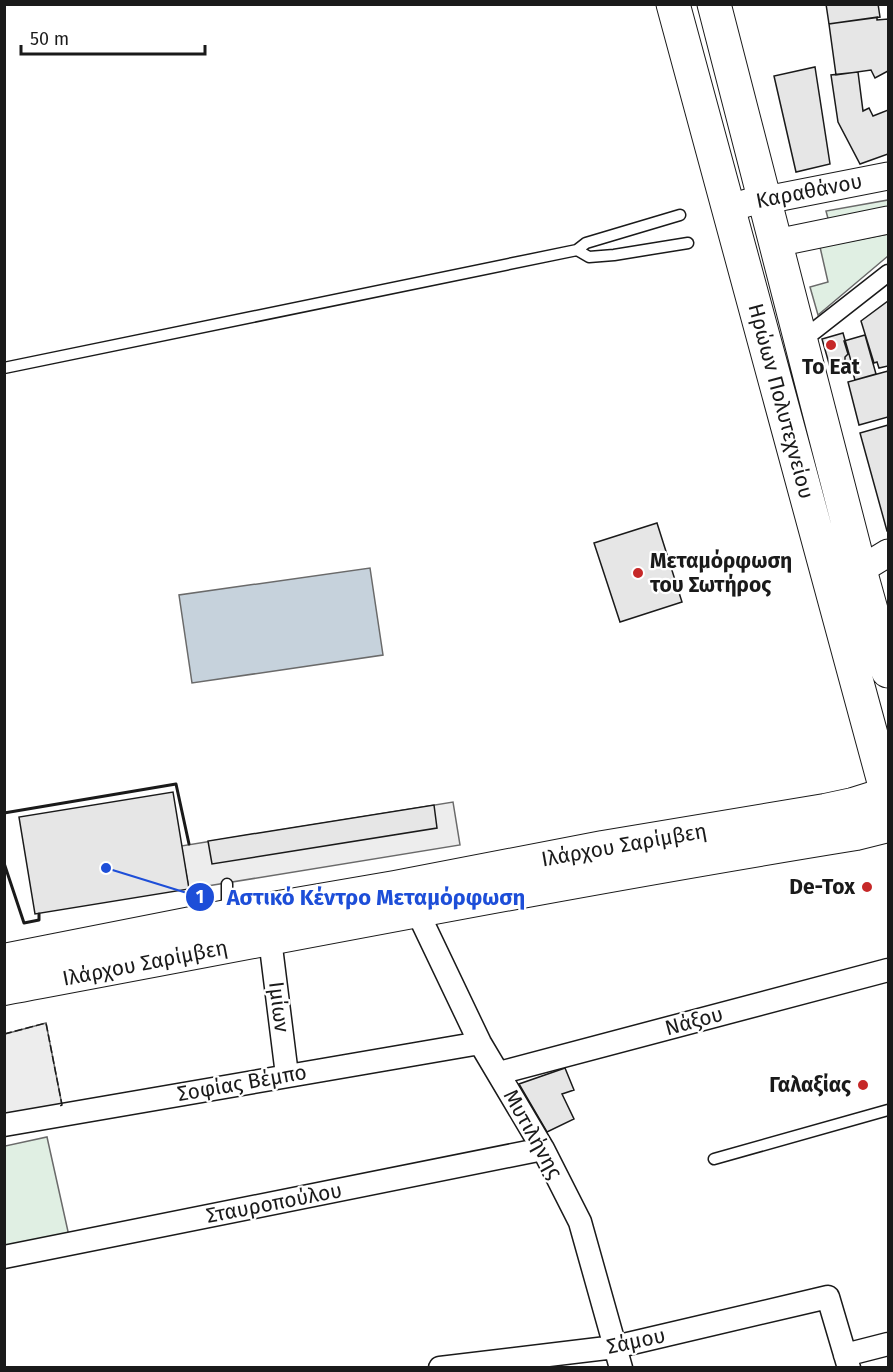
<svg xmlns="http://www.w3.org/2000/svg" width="893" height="1372" font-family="'Fira Sans',sans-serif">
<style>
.green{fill:#e0efe3;stroke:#6a6a6a;stroke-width:1.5}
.parking{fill:#ededed;stroke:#6a6a6a;stroke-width:1.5}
.water{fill:#c6d2dc;stroke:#6a6a6a;stroke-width:1.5}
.building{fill:#e6e6e6;stroke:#1a1a1a;stroke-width:1.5}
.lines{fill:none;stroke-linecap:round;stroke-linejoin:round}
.service-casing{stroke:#1a1a1a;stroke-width:13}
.pedestrian-casing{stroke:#1a1a1a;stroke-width:19}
.minor-casing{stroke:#1a1a1a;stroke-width:25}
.tertiary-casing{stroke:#1a1a1a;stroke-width:29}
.secondary-casing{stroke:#1a1a1a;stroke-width:34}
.primary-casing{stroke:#1a1a1a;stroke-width:35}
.service{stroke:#fff;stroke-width:10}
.pedestrian{stroke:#fff;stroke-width:16}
.minor{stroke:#fff;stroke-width:22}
.tertiary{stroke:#fff;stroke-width:27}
.secondary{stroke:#fff;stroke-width:32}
.primary{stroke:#fff;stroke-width:33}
.fence{stroke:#1a1a1a;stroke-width:1.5;stroke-dasharray:8 3;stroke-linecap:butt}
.wall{stroke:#1a1a1a;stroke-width:3}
.poi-dot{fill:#c62828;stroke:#fff;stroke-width:2}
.labels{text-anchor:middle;stroke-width:4.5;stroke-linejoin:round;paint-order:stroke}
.street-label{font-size:21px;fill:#1a1a1a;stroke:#fff}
.poi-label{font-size:21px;font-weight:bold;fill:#1a1a1a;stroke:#fff;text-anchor:end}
.leader{fill:none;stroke:#1d4ed8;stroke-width:2}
.callout-dot{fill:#1d4ed8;stroke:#fff;stroke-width:2}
.mark-label{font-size:18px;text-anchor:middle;font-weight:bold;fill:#fff}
.callout-label{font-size:22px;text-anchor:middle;font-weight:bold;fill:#1d4ed8;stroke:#fff;stroke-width:4.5;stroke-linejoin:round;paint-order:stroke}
</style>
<rect width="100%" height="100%" fill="#fff"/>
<path class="green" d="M888,200V216L830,226L826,211Z
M888,234V256L818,315L810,287L828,282L820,247Z
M47,1137L69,1236L5,1248V1146Z"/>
<path class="parking" d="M453,802L460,845L189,889L181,846Z
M46,1023L62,1105L5,1117V1034Z"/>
<path class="water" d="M370,568L383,655L192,683L179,595Z"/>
<path class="building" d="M826,4H878L880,17L829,24Z
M877,17V20L888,19V71L875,78L871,70L836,75L829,24Z
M815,67L830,164L796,172L774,76Z
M858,72L863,111L869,108L873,116L888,110V154L860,164L838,122L831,75Z
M888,301V366L879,368L877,362L874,363L861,321Z
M843,333L853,368L832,374L822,339Z
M865,335L876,374L855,380L853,373L845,366V357L848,354L844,341Z
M888,371V417L859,425L848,382Z
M888,425V531H887L860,433Z
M657,523L682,602L620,622L594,543Z
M173,792L189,889L35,914L19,817Z
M434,805L437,828L212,864L208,841Z
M565,1068L574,1090L562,1094L574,1119L547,1132L519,1084Z"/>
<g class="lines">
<g class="service-casing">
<path id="service" d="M577,250L589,257L614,255L688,243
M4,368L577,250L586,243L680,215
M227,884V913
M714,1159L888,1110"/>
</g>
<g class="pedestrian-casing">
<path id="pedestrian" d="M801,337L814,331L888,273"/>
</g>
<g class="minor-casing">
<path id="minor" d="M417,911L480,1043L543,1149L580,1222L621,1368
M270,939L287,1075
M499,1073L888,970
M4,1125L480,1043
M4,1257L543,1149
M845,1355L888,1344
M440,1368L615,1347L828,1297L849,1368"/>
</g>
<g class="tertiary-casing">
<path id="tertiary" d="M729,208L765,198L781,197L888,176
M776,243L888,220
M860,570L888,553"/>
</g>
<g class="secondary-casing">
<path id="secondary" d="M4,960L227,916L395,887L603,847L825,810L853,804L888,793
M4,989C288,936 571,880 856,834L888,826"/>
</g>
<g class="primary-casing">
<path id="primary" d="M673,4L888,797
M714,4L860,570L888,671"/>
</g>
<use href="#service" class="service"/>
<use href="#pedestrian" class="pedestrian"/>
<use href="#minor" class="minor"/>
<use href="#tertiary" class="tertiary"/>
<use href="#secondary" class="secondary"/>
<use href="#primary" class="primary"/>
<path class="fence" d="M4,1034L46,1023L62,1105L60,1106"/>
<path class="wall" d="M4,813L176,784L189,844
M4,863L24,923L39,920V914"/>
</g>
<g class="poi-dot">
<circle cx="831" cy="345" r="6"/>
<circle cx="638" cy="573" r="6"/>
<circle cx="867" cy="887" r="6"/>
<circle cx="863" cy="1085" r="6"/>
</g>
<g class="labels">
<g class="street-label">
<text transform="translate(809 191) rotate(-11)" y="7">Καραθάνου</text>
<text transform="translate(781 401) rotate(75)" y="7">Ηρώων Πολυτεχνείου</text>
<text transform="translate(624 845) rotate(-10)" y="7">Ιλάρχου Σαρίμβεη</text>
<text transform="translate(145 963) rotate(-11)" y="7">Ιλάρχου Σαρίμβεη</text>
<text transform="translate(279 1007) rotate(83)" y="7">Ιμίων</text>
<text transform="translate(694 1021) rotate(-15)" y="7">Νάξου</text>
<text transform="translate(242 1083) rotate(-10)" y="7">Σοφίας Βέμπο</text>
<text transform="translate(533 1134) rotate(61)" y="7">Μυτιλήνης</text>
<text transform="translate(274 1203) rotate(-11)" y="7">Σταυροπούλου</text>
<text transform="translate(636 1341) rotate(-12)" y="7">Σάμου</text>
</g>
<g class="poi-label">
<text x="831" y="374" text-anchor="middle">To Eat</text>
<text x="650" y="568" text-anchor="start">Μεταμόρφωση<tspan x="650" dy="24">του Σωτήρος</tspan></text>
<text x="855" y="894">De-Tox</text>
<text x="851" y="1092">Γαλαξίας</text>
</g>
</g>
<path class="leader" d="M106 868L200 897"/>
<g class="callout-dot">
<circle cx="106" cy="868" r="6"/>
<circle cx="200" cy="897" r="15"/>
</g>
<g class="mark-label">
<text x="200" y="903">1</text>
</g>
<g class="callout-label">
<text x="376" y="905">Αστικό Κέντρο Μεταμόρφωση</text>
</g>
<rect width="893" height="1372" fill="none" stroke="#1a1a1a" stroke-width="12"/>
<path d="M21 45v9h184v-9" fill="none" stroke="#1a1a1a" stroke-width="3"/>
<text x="30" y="45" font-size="18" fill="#1a1a1a" stroke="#ffffff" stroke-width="4.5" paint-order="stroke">50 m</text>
</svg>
